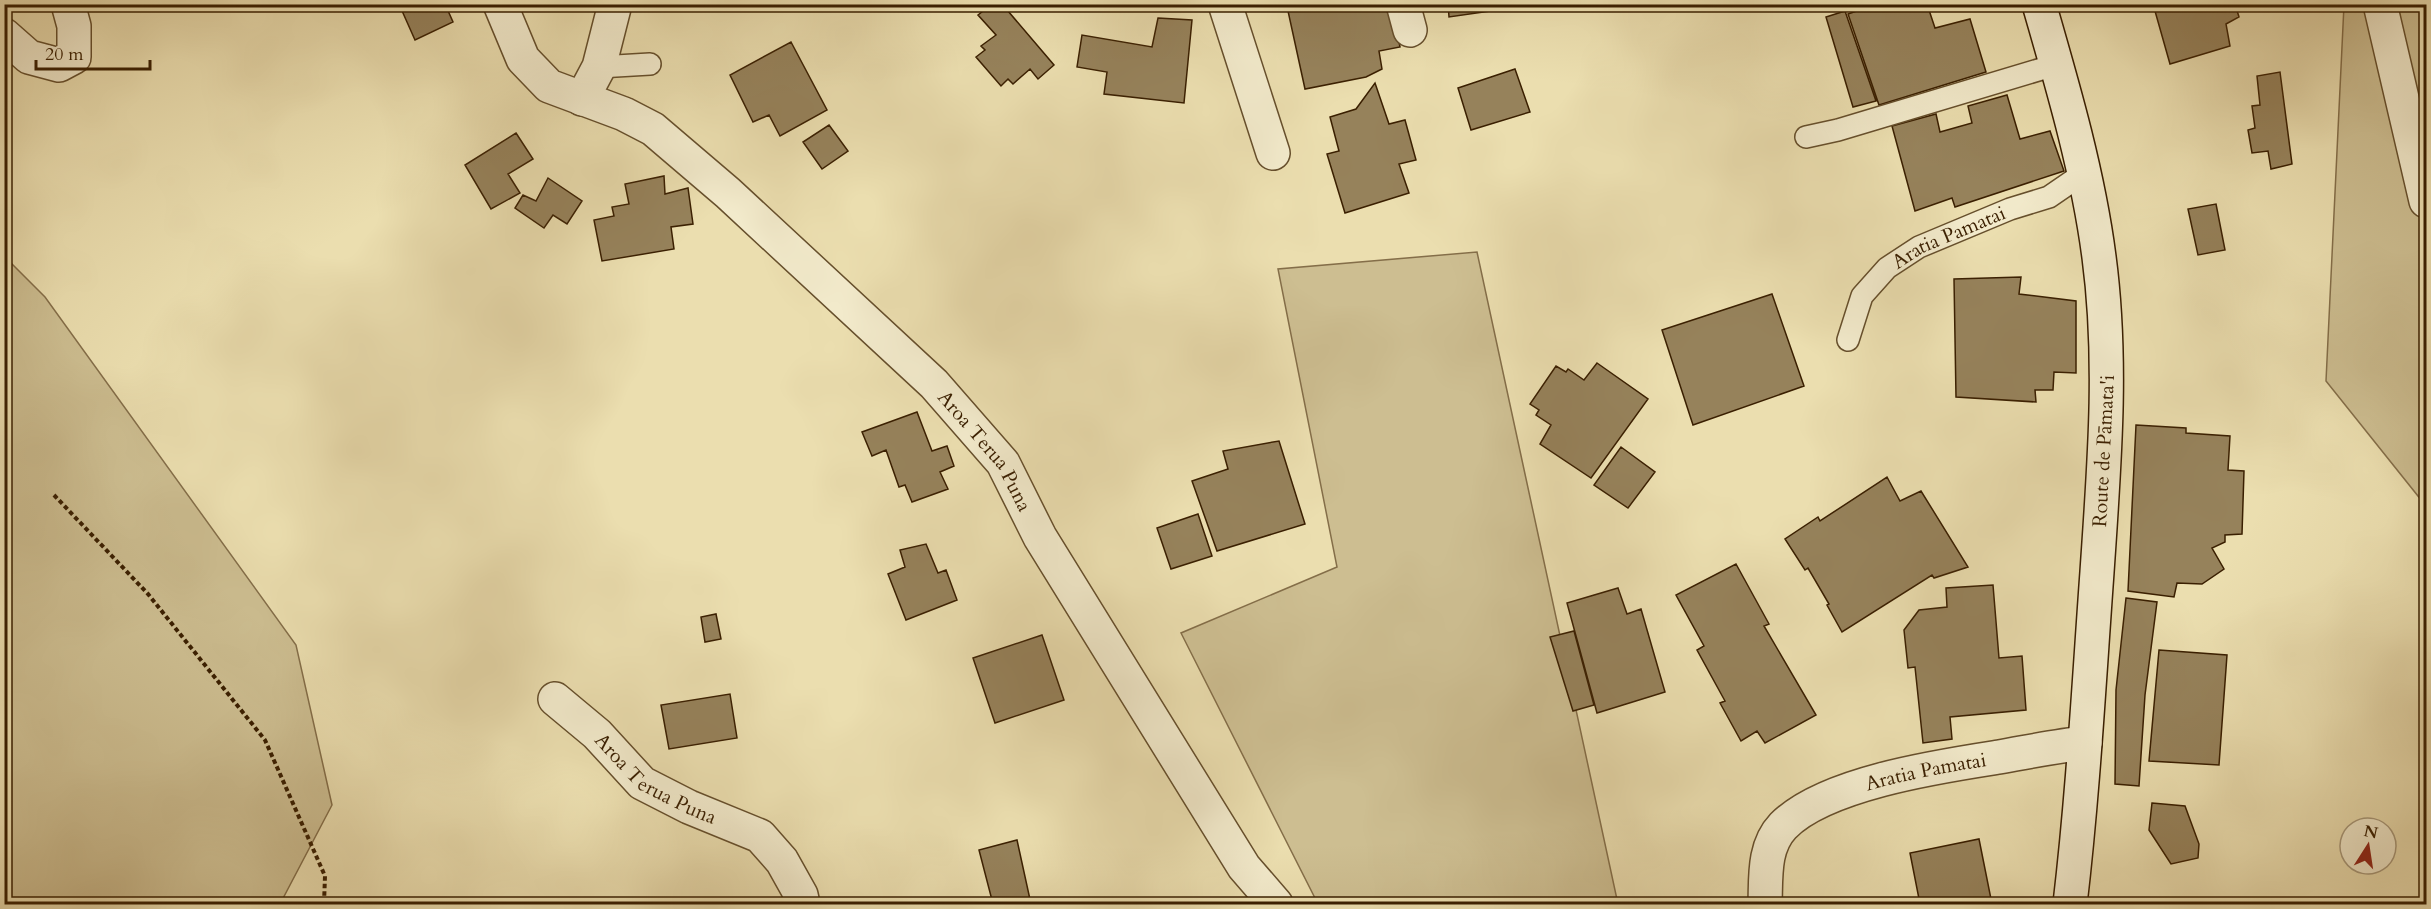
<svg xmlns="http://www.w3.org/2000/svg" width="2431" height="909" font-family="Cardo,serif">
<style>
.green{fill:#cdbe91;stroke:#846e49;stroke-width:1.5}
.building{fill:#96825b;stroke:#3a1f01;stroke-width:1.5}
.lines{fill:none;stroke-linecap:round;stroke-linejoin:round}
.lane-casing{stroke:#664f2c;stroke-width:24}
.street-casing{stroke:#664f2c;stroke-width:36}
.secondary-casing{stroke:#3a1f01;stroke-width:36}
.path{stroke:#3a1f01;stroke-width:4;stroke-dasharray:4.5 3;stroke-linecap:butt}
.lane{stroke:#f2eacb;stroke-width:21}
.street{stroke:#f2eacb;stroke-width:33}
.secondary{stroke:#f2eacb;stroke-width:33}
.labels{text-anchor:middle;stroke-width:4.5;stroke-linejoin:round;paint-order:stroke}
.street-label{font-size:20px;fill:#3a1f01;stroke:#f2eacb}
</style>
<rect width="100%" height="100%" fill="#ebdeaf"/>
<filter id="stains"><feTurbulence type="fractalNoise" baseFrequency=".00333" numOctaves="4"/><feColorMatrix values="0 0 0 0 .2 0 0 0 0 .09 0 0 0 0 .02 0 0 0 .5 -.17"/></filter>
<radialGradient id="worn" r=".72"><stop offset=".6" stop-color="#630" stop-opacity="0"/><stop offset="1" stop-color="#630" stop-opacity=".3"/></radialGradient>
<path class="green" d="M2344,5H2426V506L2326,381Z
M1477,252L1618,904H1318L1181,633L1337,567L1278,269Z
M5,257L45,297L296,645L332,805L280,904H5Z"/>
<path class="building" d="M399,4H445L453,22L415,40Z
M992,4H1002L1054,65L1038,79L1030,69L1013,84L1008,79L1001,86L976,57L985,50L981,46L996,35L978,15Z
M1301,4H1392L1400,47L1379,51L1382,69L1366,77L1305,89L1288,11L1302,7Z
M1448,4H1525V6L1449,17Z
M1877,4H1927L1935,28L1970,19L1986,72L1879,105L1848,14Z
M2153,4H2235L2239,17L2226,24L2230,46L2170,64Z
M1845,11L1876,101L1853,107L1826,17Z
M1158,18L1192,20L1184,103L1104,94L1107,72L1077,67L1082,35L1152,47Z
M791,42L827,110L780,136L769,115L753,122L730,75Z
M1515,69L1530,112L1471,130L1458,88Z
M2280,72L2292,164L2271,169L2268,151L2252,153L2248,130L2255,128L2252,106L2260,105L2257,76Z
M1375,83L1389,124L1405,120L1416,160L1399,164L1409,193L1345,213L1327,154L1339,151L1330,117L1356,109Z
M2007,95L2020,139L2050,131L2064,171L1955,207L1952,198L1915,211L1892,126L1936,114L1940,132L1972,123L1968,106Z
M829,125L848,151L822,169L803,142Z
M516,133L533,159L508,174L520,193L491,209L465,165Z
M664,176L665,194L688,188L693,224L671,227L674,249L602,261L594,220L614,216L612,207L629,204L625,184Z
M548,178L582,201L567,224L553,215L544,228L515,208L523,195L536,201Z
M2216,204L2225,250L2198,255L2188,209Z
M2021,277L2019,294L2076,301V373L2054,372L2053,390H2035L2036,402L1956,397L1954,279Z
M1772,294L1804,386L1693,425L1662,330Z
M1597,363L1648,399L1591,478L1540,444L1551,425L1536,415L1539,410L1530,404L1556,366L1566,372L1568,369L1584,380Z
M917,412L932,451L947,446L954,466L940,472L948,489L912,502L905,485L899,487L886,450L872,456L862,432Z
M2136,425L2186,428V433L2230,436L2228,470L2244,471L2242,534L2225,535V542L2212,548L2224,569L2202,584L2177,583L2174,597L2128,591Z
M1279,441L1305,524L1217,551L1192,481L1228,469L1223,451Z
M1621,447L1655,472L1628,508L1594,485Z
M1887,477L1900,501L1921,491L1968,567L1934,578L1932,575L1842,632L1827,605L1829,604L1808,568L1805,570L1785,539L1818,517L1820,521Z
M1198,514L1212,556L1171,569L1157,528Z
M926,544L938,573L946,570L957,600L906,620L888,574L905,567L900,550Z
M1736,564L1769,624L1764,626L1816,715L1765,743L1757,731L1741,741L1720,703L1725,701L1697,650L1704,646L1676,595Z
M1993,585L1999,658L2022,656L2026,710L1950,717L1952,739L1923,743L1915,667L1908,668L1904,630L1919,610L1947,607L1946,588Z
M1618,588L1627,614L1641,609L1665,692L1597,713L1567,603Z
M2126,598L2157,602L2145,695L2139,786L2115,784L2116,690Z
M716,614L721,639L705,642L701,617Z
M1574,631L1594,705L1573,711L1550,637Z
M1042,635L1064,700L995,723L973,658Z
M2159,650L2227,655L2219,765L2149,761Z
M730,694L737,738L669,749L661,705Z
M2152,803L2185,806L2199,844L2198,858L2171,864L2149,830Z
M1979,839L1992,904H1920L1910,853Z
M1017,840L1031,904H993L979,850Z"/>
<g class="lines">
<g class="lane-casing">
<g id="lane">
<path d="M599,67L650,64"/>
<path d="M1806,137L1838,130L2055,65"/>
<path id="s1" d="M1848,340L1862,296L1887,268L1919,247L2010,209L2049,197L2084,173"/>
</g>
</g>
<g class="street-casing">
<g id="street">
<path id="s2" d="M500,4L523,59L549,86L624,114L653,129L728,193L934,384L1003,463L1040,537L1244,867L1276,904"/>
<path d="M1225,4L1273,153"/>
<path d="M1403,4L1410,30"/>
<path d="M2380,4L2426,201"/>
<path d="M4,35L29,57L59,65L74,57V26L68,4"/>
<path d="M582,99L599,67L615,4"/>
<path id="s3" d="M555,699L597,734L642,783L689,807L760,836L782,861L801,895L803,904"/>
<path id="s4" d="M1765,904C1766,878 1763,847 1783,826C1825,783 1941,766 1999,757C2028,752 2056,746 2085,743"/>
</g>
</g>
<g class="secondary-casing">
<path id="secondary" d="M2039,4C2063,87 2088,172 2099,257C2113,362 2104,468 2097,572C2089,683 2083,794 2070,904"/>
</g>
<path class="path" d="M54,495L148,594L265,740L325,876L324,904"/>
<use href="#lane" class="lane"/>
<use href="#street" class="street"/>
<use href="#secondary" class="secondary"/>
</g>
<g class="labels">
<g class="street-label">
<text dy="7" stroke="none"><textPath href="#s1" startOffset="153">Aratia Pamatai</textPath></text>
<text transform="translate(2103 451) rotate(-87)" y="7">Route de Pāmata'i</text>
<text dy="7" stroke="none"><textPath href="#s2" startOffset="674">Aroa Terua Puna</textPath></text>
<text dy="7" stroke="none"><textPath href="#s4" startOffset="237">Aratia Pamatai</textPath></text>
<text dy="7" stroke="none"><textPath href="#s3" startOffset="130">Aroa Terua Puna</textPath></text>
</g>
</g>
<rect width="2431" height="909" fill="none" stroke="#ebdeaf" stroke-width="24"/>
<rect x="6" y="6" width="2419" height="897" fill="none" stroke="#3a1f01" stroke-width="3"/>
<rect x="12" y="12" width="2407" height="885" fill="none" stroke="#3a1f01" stroke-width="1.5"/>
<g transform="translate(2368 846) rotate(12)"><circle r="28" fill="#f2eacb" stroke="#a8997a" stroke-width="1.5"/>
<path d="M0-4.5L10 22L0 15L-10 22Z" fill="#8f2418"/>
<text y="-9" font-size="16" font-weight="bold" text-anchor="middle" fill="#3a1f01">N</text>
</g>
<path d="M36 60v9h114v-9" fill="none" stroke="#3a1f01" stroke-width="3"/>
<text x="45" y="60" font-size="18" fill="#3a1f01" stroke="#f2eacb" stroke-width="4.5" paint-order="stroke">20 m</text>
<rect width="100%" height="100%" filter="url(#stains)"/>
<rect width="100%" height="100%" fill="url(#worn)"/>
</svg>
